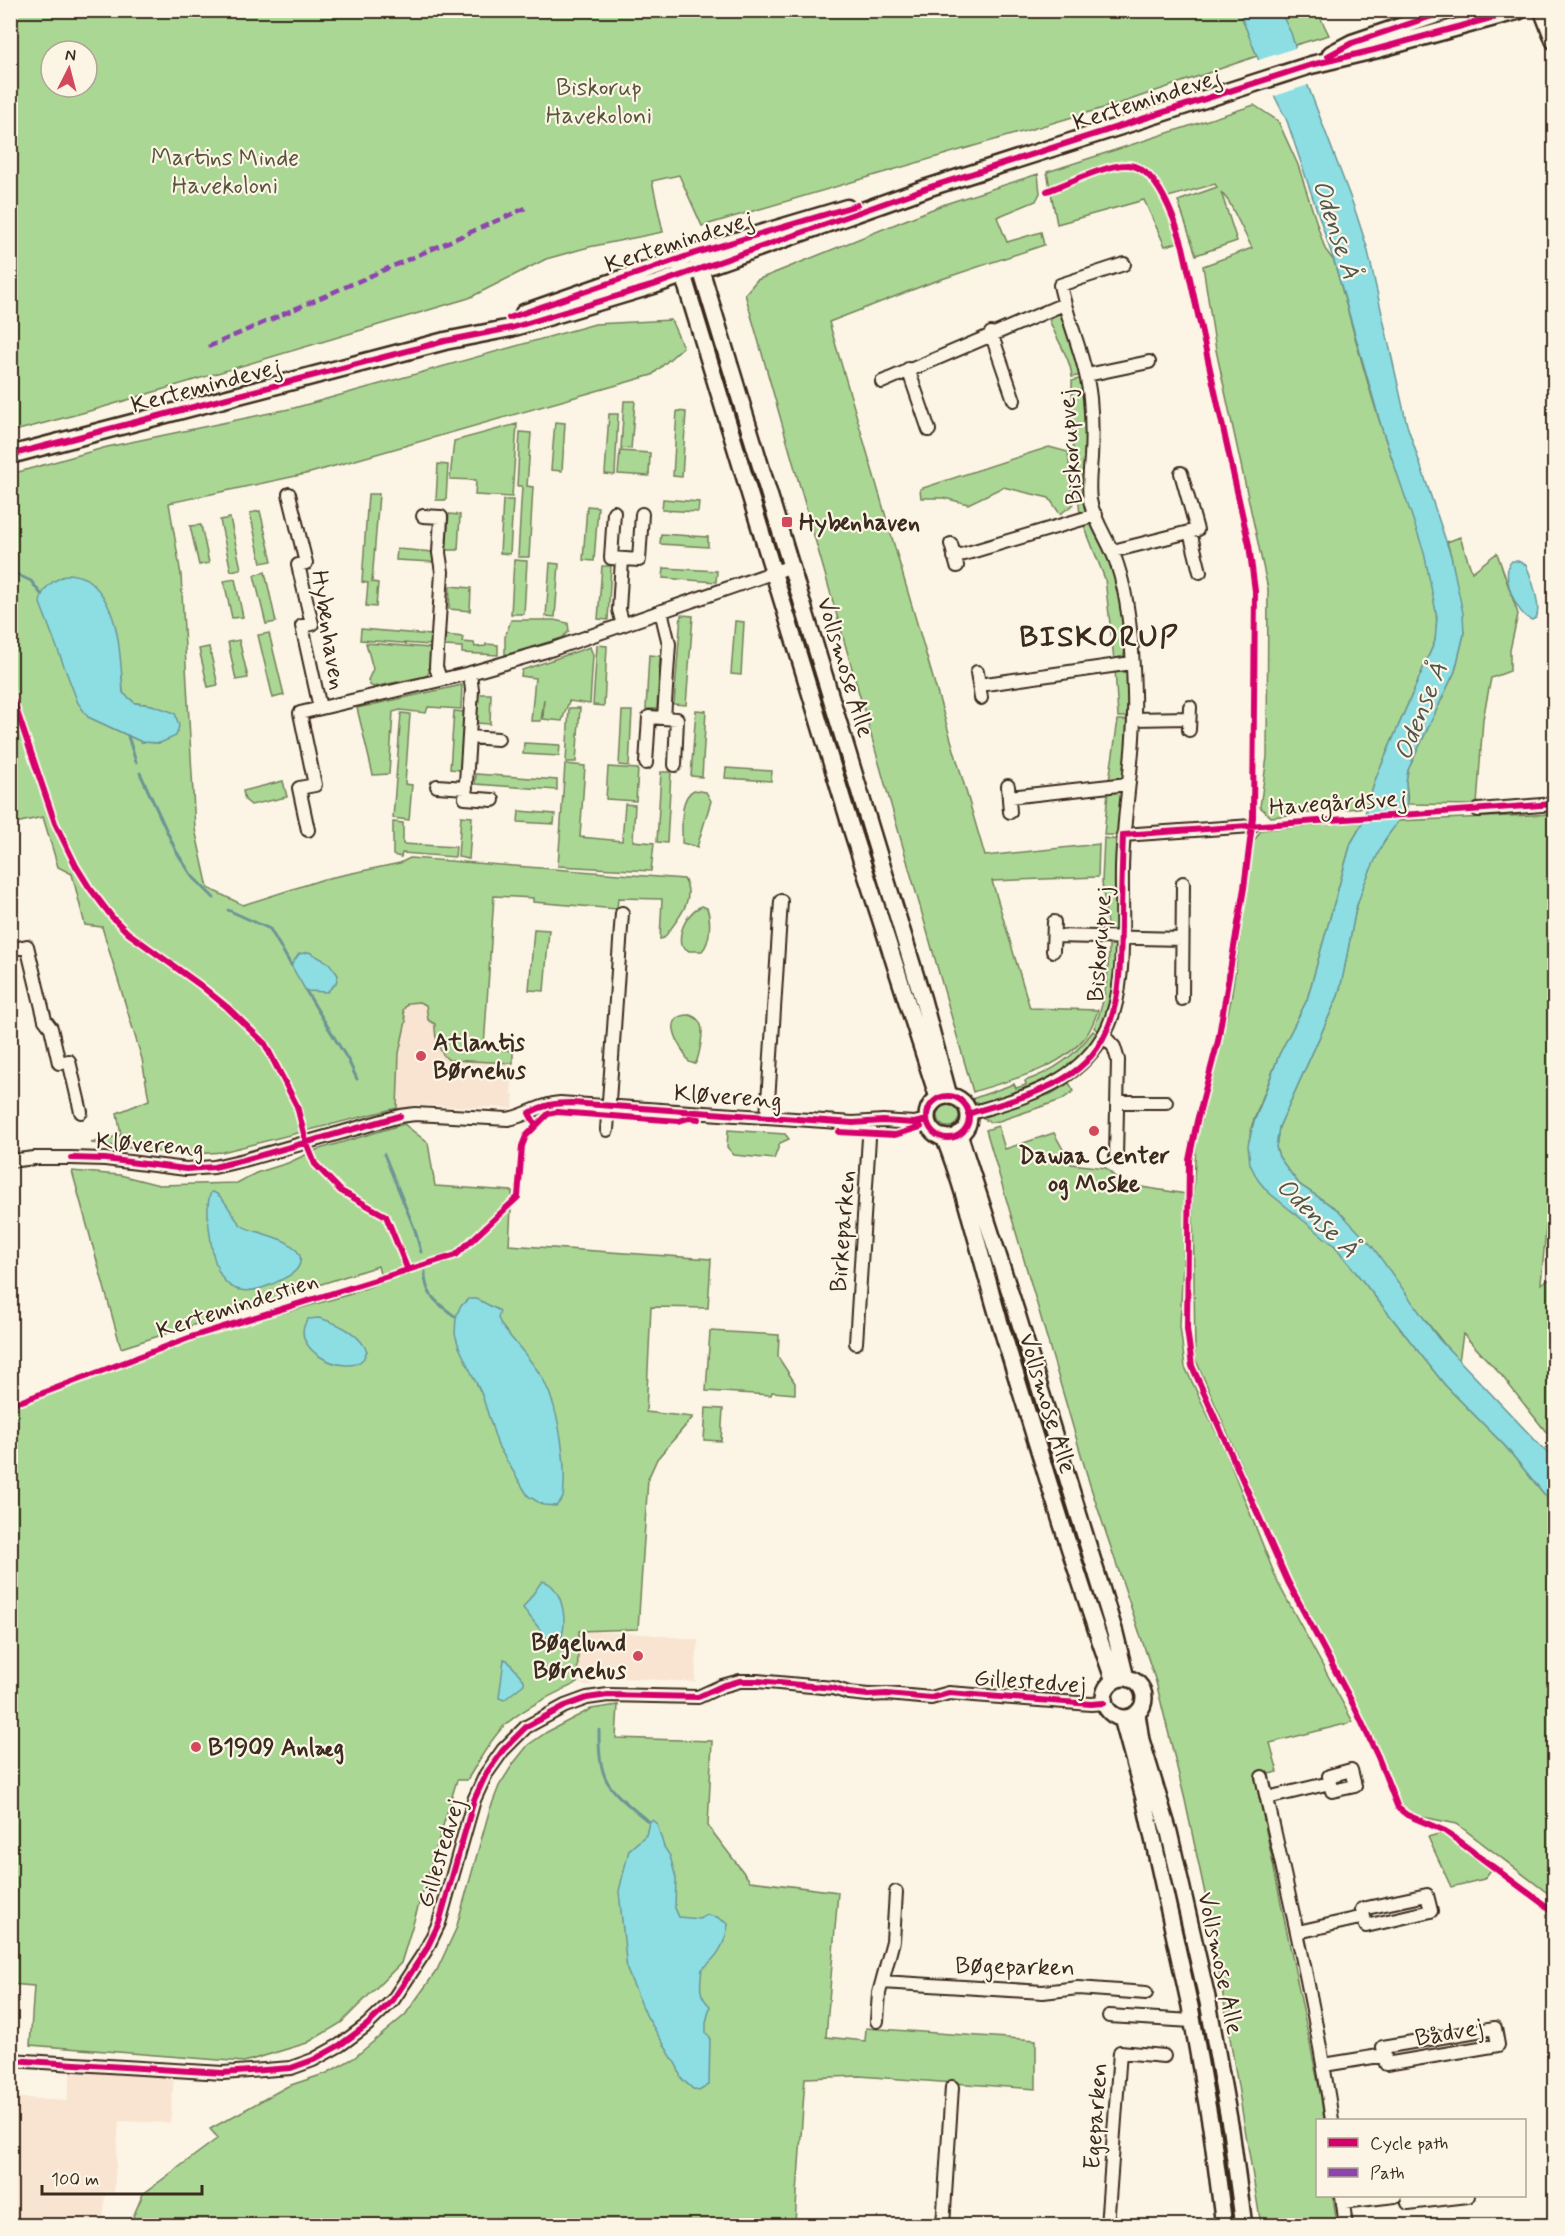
<svg xmlns="http://www.w3.org/2000/svg" width="1565" height="2236" font-family="Mynerve,sans-serif">
<style>
.built{fill:#f8e4d1}
.green{fill:#abd795;stroke:#73805a;stroke-width:1.5;fill-rule:evenodd}
.water{fill:#8cdee3;stroke:#6c9694;stroke-width:1.5}
.pier{fill:#fcf5e5}
.lines{fill:none;stroke-linecap:round;stroke-linejoin:round}
.stream{stroke:#6c9694;stroke-width:3}
.minor-casing{stroke:#3b2a1e;stroke-width:16}
.tertiary-casing{stroke:#3b2a1e;stroke-width:20}
.secondary-casing{stroke:#3b2a1e;stroke-width:21}
.minor{stroke:#fcf5e5;stroke-width:12}
.tertiary{stroke:#fcf5e5;stroke-width:15}
.secondary{stroke:#fcf5e5;stroke-width:16}
.quiet{stroke:#8e44ad;stroke-width:4.5;stroke-dasharray:9 4.5;stroke-linecap:butt}
.cycleway-casing{stroke:#fcf5e5;stroke-width:10}
.cycleway{stroke:#d6006c;stroke-width:6}
.poi-dot{fill:#d1495b;stroke:#fcf5e5;stroke-width:2}
.labels{text-anchor:middle;stroke-width:4.5;stroke-linejoin:round;paint-order:stroke}
.park-label{font-size:24px;fill:#57553c;stroke:#fcf5e5}
.street-label{font-size:24px;fill:#3b2a1e;stroke:#fcf5e5}
.poi-label{font-size:24px;font-weight:bold;fill:#3b2a1e;stroke:#fcf5e5;text-anchor:start}
.water-label{font-size:26px;font-style:italic;fill:#4f574f;stroke:#fcf5e5}
.district-label{font-size:30px;font-weight:bold;letter-spacing:1.5px;fill:#3b2a1e;stroke:#fcf5e5}
</style>
<rect width="100%" height="100%" fill="#fcf5e5"/>
<filter id="ink" filterUnits="userSpaceOnUse"><feTurbulence type="fractalNoise" baseFrequency=".0167" numOctaves="2"/><feDisplacementMap in="SourceGraphic" scale="12" xChannelSelector="R" yChannelSelector="G"/><feConvolveMatrix kernelMatrix="1 2 1 2 8 2 1 2 1" color-interpolation-filters="sRGB"/></filter>
<g filter="url(#ink)">
<path class="built" d="M419,1002L426,1005L435,1024L434,1031L438,1046L444,1057L449,1060L513,1063L511,1094H514L513,1108L417,1105L397,1108L399,1053L406,1021L403,1010L408,1003Z
M579,1631L647,1634L698,1640L695,1682L606,1677L587,1686L577,1683Z
M71,2072L174,2077L170,2123L119,2121L114,2193L105,2192L103,2225H11V2097L67,2101Z"/>
<path class="green" d="M1239,10L1257,56L1127,101L702,226L679,175L652,181L663,232L589,247L546,259L469,298L97,409L11,432V11ZM51,51H87V87H51Z
M1280,11H1317L1329,35L1295,45Z
M1254,105L1278,121L1298,165L1325,249L1334,261C1350,317 1364,374 1382,429C1400,488 1446,582 1435,641L1376,778L1367,807L1271,817L1260,807L1267,757L1268,589L1216,350L1203,266L1252,248L1229,202L1221,192L1237,241L1196,255L1178,201L1217,187L1215,184L1168,197L1183,241L1165,246L1144,200L1057,224L1047,172Z
M1038,174L1040,193L1036,201L997,217L1007,242L1041,232L1044,245L930,283L829,322L985,856L1099,844L1098,877L992,881L1030,1008L1098,1010C1095,1018 1092,1028 1086,1036C1060,1070 1012,1079 973,1092L745,294L757,280L945,204Z
M1057,312L1064,314L1082,375L1072,377C1070,355 1054,337 1048,316Z
M671,320L683,347L652,375L310,473L169,503L181,575L195,829L208,888L243,905L324,879L400,863L410,858L684,879C697,900 676,921 664,938L660,939L662,899L618,898L617,909L533,902V898L494,896L484,1047L513,1051V1063L449,1060C439,1054 434,1035 435,1024L428,1020L426,1005L419,1002L408,1003L403,1010L406,1021L399,1053L397,1108L222,1152L184,1155L91,1143L121,1135L117,1113L149,1100L142,1059L102,927L85,925L72,874L58,867L43,817L11,824V474L107,447L294,408L595,324ZM121,669L123,693L135,703L152,705L160,743L142,742L88,717Z
M1082,378L1087,430L1083,490L1086,506L1084,513L1080,514L1073,449L1072,381Z
M624,401H635L631,449L621,448Z
M677,411L686,412L682,477L673,476Z
M609,414H618L615,475L605,474Z
M555,422L565,423L562,471L551,470Z
M517,424L512,497L475,495L476,480L450,479L454,441Z
M520,432L531,433L527,486L533,487L529,557H518L522,486H517Z
M1049,447L1068,452L1073,505L1060,514L1049,498L1003,487L968,504L944,498H921L920,489Z
M620,451L650,453L649,476L618,474Z
M438,464L448,465L446,500H436Z
M368,494H379L372,582L378,583L376,607L366,606L368,583L362,582Z
M663,499L699,502L698,512L662,510Z
M503,500H513L510,554L500,553Z
M587,506L598,507L594,561L583,560Z
M260,511L272,561L261,563L250,513Z
M449,514L460,515L458,550H446Z
M230,518L241,569L231,571L220,520Z
M1089,521L1095,523C1110,555 1119,587 1123,622C1125,635 1127,646 1123,659L1114,660L1105,579L1083,523Z
M201,525L209,563L199,565L190,526Z
M661,534L708,537V547L660,544Z
M1460,537L1472,572L1497,553L1518,614L1510,650V671L1491,678L1483,719L1477,805L1408,804L1406,781L1408,770L1455,671L1464,634L1451,556L1447,542Z
M397,549L433,552V562L396,560Z
M514,560L527,561L524,614H511Z
M550,563L559,564L555,617L546,616Z
M602,566H611L608,620L598,619Z
M664,568L717,571L716,582L663,578Z
M265,572L276,622L266,624L254,575Z
M235,579L243,617L232,618L224,581Z
M450,586L471,588L470,611L449,609Z
M681,615L693,616L686,705L674,704Z
M511,620H554L568,623L569,631L562,638L505,655V637Z
M735,621L744,622L741,675L731,674Z
M361,629L431,635L430,645L360,640Z
M269,633L284,695L273,698L258,635Z
M445,635L463,637L462,642L474,643L475,647L486,646V644L498,645V655L462,653V647L444,646Z
M239,640L248,678L236,680L228,642Z
M366,643L430,648V670L427,676L373,687L370,685L368,680L373,669Z
M597,645L607,646L604,706L593,705Z
M209,647L218,685L208,687L199,649Z
M590,647L593,655L590,704L569,701L562,721L543,719L544,699L541,721H531L535,678L521,676L522,670Z
M649,655L660,656L657,709H646Z
M1123,668L1128,673V717H1118L1115,669Z
M462,685L461,709L428,707L426,713L400,710L393,712L389,774L373,775L357,708Z
M478,694H491L490,724L476,723Z
M569,708H580L576,762H566Z
M696,710L706,711L702,777L691,776Z
M454,711L464,712L460,770L450,769Z
M622,711H632L629,766L619,765Z
M401,713L410,714L405,784L412,785L409,820L393,818Z
M1118,720H1129L1124,776L1120,780L1109,781Z
M524,743L560,745L559,756L523,754Z
M565,764L585,766L580,837L622,841L625,804L635,805L633,841L654,843L651,871L558,866Z
M608,767L638,769L636,801L606,799Z
M726,768L772,771L771,781L725,778Z
M661,772H671L667,843L657,842Z
M476,774L557,780V790L475,784Z
M283,781L287,797L251,805L245,800L243,791Z
M694,790L706,792L711,801L697,847L682,843C683,828 678,798 694,790Z
M1119,790L1122,794L1118,835H1104L1108,792Z
M519,811L555,814L554,824L518,822Z
M1554,814V1138L1541,1284L1554,1277V1442L1502,1376L1463,1334L1459,1361L1452,1354L1338,1210L1300,1185L1292,1175L1279,1157L1276,1147L1279,1127L1338,996C1346,967 1349,938 1356,909C1364,878 1379,848 1397,821Z
M461,816L472,817L469,859L458,857Z
M393,822L403,823V844L456,847L455,857L402,853L401,857L393,855Z
M1363,822L1351,843L1307,1000L1279,1055L1252,1125L1249,1142L1324,1235L1335,1246L1445,1385L1505,1446L1554,1506V1898L1457,1824L1413,1815L1402,1806L1358,1708L1289,1576L1195,1358L1193,1197L1196,1144L1231,1000L1254,841L1261,830Z
M1104,838L1118,840L1117,929L1112,933H1108L1102,882Z
M702,906L707,908C711,919 711,942 702,951H689L681,945C678,931 688,911 702,906Z
M534,929L549,930L544,991L529,990Z
M1109,942H1112L1116,947C1116,977 1113,1004 1099,1031L1094,1028C1106,999 1109,973 1109,942Z
M690,1015C695,1017 699,1019 701,1025C704,1032 699,1059 695,1064L689,1062C682,1049 658,1015 690,1015Z
M1093,1031L1099,1035C1070,1077 1028,1087 982,1103H974L972,1099L1014,1084L1016,1088L1026,1085L1025,1081C1054,1071 1075,1056 1093,1031Z
M1069,1083L1074,1091L1061,1100L999,1121L990,1122L982,1118V1117L1051,1094Z
M937 1116a11 11 0 1 1 22 0a11 11 0 1 1-22 0Z
M404,1124L428,1143L435,1186L512,1191L509,1245L711,1259L708,1308L651,1307L646,1412L693,1417L657,1459L648,1479L638,1629L579,1631L577,1683C552,1695 525,1707 504,1726C489,1741 478,1763 467,1780H457L401,1963L341,2023L307,2043L244,2062L30,2045L34,1986L10,1984V1406L183,1344L251,1322L351,1294L382,1282L378,1266L121,1348L72,1171L120,1175L159,1185L237,1183L256,1173L288,1163L316,1150Z
M998,1126L1005,1149L1054,1133L1071,1164L1106,1168L1122,1184L1186,1194L1180,1326L1185,1367L1226,1453L1278,1583L1353,1722L1270,1743L1278,1772L1255,1777L1321,2097L1324,2120H1318V2196H1333L1337,2225H1261L1210,1917L1185,1800L1156,1682L1090,1485L986,1130Z
M728,1130L785,1134L789,1139L780,1143L774,1159L734,1155L727,1147Z
M710,1331L779,1335L778,1357L795,1383V1394L772,1392L771,1395L706,1391Z
M706,1408L723,1409L721,1441L704,1440Z
M618,1705L616,1738L712,1741L708,1826L750,1881L838,1892L826,2037L865,2041L866,2028L1036,2040V2089L859,2076L805,2078L795,2222L798,2225L129,2226L143,2194L218,2138L210,2129L288,2086L327,2073L354,2058L405,2015L437,1970L456,1929L489,1812L499,1786L513,1764L528,1745L547,1732L591,1709Z
M1442,1833L1491,1870L1484,1879L1451,1887L1428,1837Z"/>
<path class="water" d="M1239,11H1280L1291,33L1302,70L1354,207L1367,247L1407,425L1451,556L1463,613L1464,634L1455,671L1408,770L1406,781L1407,809L1384,841L1365,882L1356,908L1343,976L1338,996L1279,1127L1276,1147L1279,1157L1292,1175L1300,1185L1338,1210L1372,1246L1438,1338L1554,1460V1506L1505,1446L1445,1385L1335,1246L1268,1192L1258,1180L1250,1164L1248,1145L1253,1125L1279,1055L1307,1000L1351,843L1361,826L1376,778L1435,641L1437,617L1424,552L1382,429L1334,261L1287,121L1267,81Z
M1512,561H1518L1526,565C1531,576 1542,608 1536,618L1532,620C1516,616 1499,572 1512,561Z
M70,574C75,575 83,576 88,580C121,606 120,656 123,693L135,703L152,705L175,713L179,726L176,736L160,743L142,742L88,717L78,703L40,603C42,586 55,579 70,574Z
M309,952L329,963L338,975L336,983L327,992L306,991L291,965L299,954Z
M211,1192C224,1193 231,1216 241,1225C246,1229 255,1231 262,1233C275,1238 294,1241 300,1256C301,1260 300,1265 297,1269C291,1277 278,1281 270,1285C230,1302 216,1279 211,1242C209,1226 205,1207 211,1192Z
M468,1299H477L500,1311L498,1318L502,1326C514,1342 535,1364 544,1381C560,1412 567,1464 563,1498L556,1506L543,1505L528,1496L498,1446L482,1395L459,1347L455,1334L456,1317L460,1307Z
M319,1318C337,1323 359,1333 367,1351C365,1354 365,1358 362,1360C345,1377 286,1348 308,1319Z
M542,1581C564,1584 571,1632 556,1646H553L523,1608Z
M504,1659L507,1660L524,1680V1684L504,1700L499,1698Z
M652,1820L657,1824L664,1847L670,1856L676,1878L675,1908L679,1917L699,1919L707,1915L717,1917L728,1924C726,1944 717,1958 702,1969C700,1986 698,1995 710,2006L706,2023V2033L710,2037L709,2085L699,2091L693,2089L681,2078L677,2066L647,2017L627,1970L619,1891L629,1850L646,1835L649,1822Z"/>
<path class="pier" d="M1298,47L1311,84L1272,97L1256,61Z"/>
<g class="lines">
<path class="stream" d="M10,571L31,581L41,594
M128,736L136,762
M140,773L176,851L192,876L214,898
M228,910L270,929L291,965
M306,991L348,1060L357,1079
M384,1154L415,1230L421,1252
M425,1271C424,1295 438,1304 456,1317
M599,1730C599,1745 599,1763 605,1777C611,1793 636,1811 649,1822"/>
<g class="minor-casing">
<path id="minor" d="M991,333L1014,400
M908,369L929,430
M1087,375L1149,362
M882,382L1064,304
M289,494L306,563L298,565L312,624L302,626L320,708
M614,512L611,558L639,560L642,514
M423,516L441,517L439,553L442,572L436,667L440,679
M1190,532L1200,572
M951,544L957,566
M1113,551L1197,530L1181,473
M954,557L1096,515
M622,559L619,610L623,625
M661,611L669,644L664,718
M977,672L981,698
M470,673L472,690L465,798L493,800
M979,685L1132,663
M1134,719L1189,718
M1189,730L1190,707
M469,737L498,739
M646,763L649,717L677,719L675,765
M437,786L466,788
M1008,786L1010,812
M1009,797L1128,784
M1478,810L1554,804
M308,830L299,788L315,785L300,713L470,673L553,649L792,566
M1123,835L1252,826
M1054,936L1182,939
M10,950L27,946L45,1020L51,1028L59,1063L69,1061L81,1112
M1053,951L1054,922
M1182,999L1183,883
M1104,1036L1114,1047L1118,1060L1116,1157
M1117,1102H1166
M968,1114C1020,1098 1072,1087 1102,1038C1129,997 1121,918 1122,869C1123,810 1136,752 1134,693C1133,653 1130,602 1117,564C1110,542 1094,522 1090,500C1088,487 1090,471 1091,458C1092,438 1092,418 1090,398C1086,359 1068,323 1060,285L1124,264
M767,1117L781,901
M607,1130L622,913
M10,1161L34,1158H71L105,1159L186,1169L214,1167L244,1160L400,1116L415,1114L508,1119C526,1116 541,1104 560,1103L853,1123L883,1121L914,1123L927,1120
M856,1343L870,1122
M1262,1777C1288,1891 1315,2005 1332,2120
M1267,1798L1330,1783L1329,1776L1351,1770L1355,1786L1332,1791L1330,1783
M896,1892L893,1941L882,1982L1043,1992L1078,1988L1146,1993
M1298,1932L1364,1917L1362,1909L1427,1895L1431,1911L1366,1926L1364,1917
M1109,2016L1192,2021
M877,2021L879,1993L882,1982
M10,2060L223,2073L291,2068L313,2060L340,2045L367,2025L393,2000L426,1950L439,1923L474,1800L486,1774L503,1750L526,1727L565,1706L587,1698L608,1695L698,1697L722,1686L740,1681H757L833,1688L849,1693L868,1695L887,1694L931,1698L949,1693L1091,1704L1104,1703
M1324,2065L1385,2055L1383,2047L1495,2028L1498,2045L1386,2064L1385,2055
M1342,2196L1346,2226
M1407,2196L1408,2203L1468,2196
M1343,2202L1395,2196
M943,2226L952,2087
M1107,2226L1120,2052L1164,2056"/>
</g>
<g class="tertiary-casing">
<path id="tertiary" d="M1542,10L1554,41
M697,257L923,1000L949,1096
M680,265L853,834L938,1098
M927 1117a21 21 0 1 1 42 0a21 21 0 1 1-42 0Z
M959,1134L1018,1317L1115,1633L1126,1678
M944,1137C967,1196 981,1259 999,1320C1036,1441 1072,1562 1114,1681
M1104 1698a20 20 0 1 1 40 0a20 20 0 1 1-40 0Z
M1137,1714L1141,1740L1169,1832L1208,2002L1231,2130L1244,2226
M1122,1718L1144,1798L1190,2006L1212,2133L1224,2226"/>
</g>
<g class="secondary-casing">
<path id="secondary" d="M1331,54L1352,43L1450,10
M524,313L696,253L847,208
M10,455L445,341L511,328L654,285L927,188L1311,65L1374,50L1520,10"/>
</g>
<use href="#minor" class="minor"/>
<use href="#tertiary" class="tertiary"/>
<use href="#secondary" class="secondary"/>
<path class="quiet" d="M208,347L528,207"/>
<g class="cycleway-casing">
<path id="cycleway" d="M1328,56L1352,43L1450,10
M1047,191C1067,184 1105,165 1126,165C1157,164 1176,223 1183,247L1249,545L1255,591L1253,817L1244,888L1218,1041L1197,1121L1189,1160L1187,1329L1192,1366L1288,1582L1355,1708L1378,1757L1398,1808L1407,1815L1445,1831L1554,1912
M509,318L696,253L857,205
M10,455L445,341L511,328L654,285L927,188L1311,65L1374,50L1520,10
M10,691L55,823L76,866L89,887L112,917L128,933L200,985L227,1007L265,1044L297,1106L306,1142L315,1164L341,1191L386,1216L407,1268
M927 1117a21 21 0 1 1 42 0a21 21 0 1 1-42 0Z
M968,1114C1003,1103 1041,1094 1071,1074C1122,1040 1120,976 1121,923C1121,894 1122,865 1123,835L1554,804
M536,1126L548,1114L557,1112L679,1121L689,1118L699,1119
M839,1132L895,1135L921,1127
M71,1158L105,1159L186,1169L214,1167L244,1160L400,1116
M10,1402L22,1401L194,1336L456,1255L518,1197L522,1146L526,1136L536,1126L529,1113C543,1105 555,1103 571,1103L853,1123L883,1121L914,1123L927,1120
M10,2060L223,2073L291,2068L313,2060L340,2045L367,2025L393,2000L426,1950L439,1923L474,1800L486,1774L503,1750L526,1727L565,1706L587,1698L608,1695L698,1697L722,1686L740,1681H757L833,1688L849,1693L868,1695L887,1694L931,1698L949,1693L1091,1704L1104,1703"/>
</g>
<use href="#cycleway" class="cycleway"/>
</g>
</g>
<g class="poi-dot">
<rect x="781" y="516" width="12" height="12" rx="3"/>
<circle cx="421" cy="1056" r="6"/>
<circle cx="1094" cy="1131" r="6"/>
<circle cx="638" cy="1656" r="6"/>
<circle cx="196" cy="1747" r="6"/>
</g>
<g class="labels">
<g class="park-label">
<text x="599" y="95">Biskorup<tspan x="599" dy="28">Havekoloni</tspan></text>
<text x="225" y="165">Martins Minde<tspan x="225" dy="28">Havekoloni</tspan></text>
</g>
<g class="street-label">
<text transform="translate(1147 99) rotate(-18)" y="8">Kertemindevej</text>
<text transform="translate(679 241) rotate(-18)" y="8">Kertemindevej</text>
<text transform="translate(206 385) rotate(-15)" y="8">Kertemindevej</text>
<text transform="translate(1070 447) rotate(-94)" y="8">Biskorupvej</text>
<text transform="translate(329 630) rotate(81)" y="8">Hybenhaven</text>
<text transform="translate(846 667) rotate(73)" y="8">Vollsmose Alle</text>
<text transform="translate(1338 802) rotate(-4)" y="8">Havegårdsvej</text>
<text transform="translate(1099 944) rotate(-86)" y="8">Biskorupvej</text>
<text transform="translate(728 1096) rotate(4)" y="8">Kløvereng</text>
<text transform="translate(150 1144) rotate(4)" y="8">Kløvereng</text>
<text transform="translate(842 1231) rotate(-86)" y="8">Birkeparken</text>
<text transform="translate(237 1305) rotate(-18)" y="8">Kertemindestien</text>
<text transform="translate(1048 1403) rotate(73)" y="8">Vollsmose Alle</text>
<text transform="translate(1030 1681) rotate(4)" y="8">Gillestedvej</text>
<text transform="translate(440 1853) rotate(-73)" y="8">Gillestedvej</text>
<text transform="translate(1221 1963) rotate(78)" y="8">Vollsmose Alle</text>
<text transform="translate(1015 1966) rotate(1)" y="8">Bøgeparken</text>
<text transform="translate(1449 2032) rotate(-10)" y="8">Bådvej</text>
<text transform="translate(1095 2116) rotate(-86)" y="8">Egeparken</text>
</g>
<g class="poi-label">
<text x="799" y="530">Hybenhaven</text>
<text x="433" y="1050">Atlantis<tspan x="433" dy="28">Børnehus</tspan></text>
<text x="1094" y="1163" text-anchor="middle">Dawaa Center<tspan x="1094" dy="28">og Moske</tspan></text>
<text x="626" y="1650" text-anchor="end">Bøgelund<tspan x="626" dy="28">Børnehus</tspan></text>
<text x="208" y="1755">B1909 Anlæg</text>
</g>
<g class="water-label">
<text transform="translate(1337 229) rotate(72)" y="9">Odense Å</text>
<text transform="translate(1420 711) rotate(-68)" y="9">Odense Å</text>
<text transform="translate(1318 1217) rotate(44)" y="9">Odense Å</text>
</g>
<g class="district-label">
<text x="1099" y="646">BISKORUP</text>
</g>
</g>
<rect width="1565" height="2236" fill="none" stroke="#fcf5e5" stroke-width="36"/>
<rect x="18" y="18" width="1529" height="2200" fill="none" stroke="#3b2a1e" stroke-width="2" filter="url(#ink)"/>
<rect x="1316" y="2119" width="210" height="78" fill="#fcf5e5" stroke="#afa495" stroke-width="1.5"/>
<rect x="1328" y="2138" width="30" height="9" fill="#d6006c" stroke="#afa495" stroke-width="1.5"/>
<text x="1370" y="2149" font-size="18" fill="#3b2a1e">Cycle path</text>
<rect x="1328" y="2168" width="30" height="9" fill="#8e44ad" stroke="#afa495" stroke-width="1.5"/>
<text x="1370" y="2179" font-size="18" fill="#3b2a1e">Path</text>
<g transform="translate(69 69) rotate(6)"><circle r="28" fill="#fcf5e5" stroke="#afa495" stroke-width="1.5"/>
<path d="M0-4.5L10 22L0 15L-10 22Z" fill="#d1495b"/>
<text y="-9" font-size="16" font-weight="bold" text-anchor="middle" fill="#3b2a1e">N</text>
</g>
<path d="M42 2185v9h160v-9" fill="none" stroke="#3b2a1e" stroke-width="3"/>
<text x="51" y="2185" font-size="18" fill="#3b2a1e" stroke="#fcf5e5" stroke-width="4.5" paint-order="stroke">100 m</text>
</svg>
